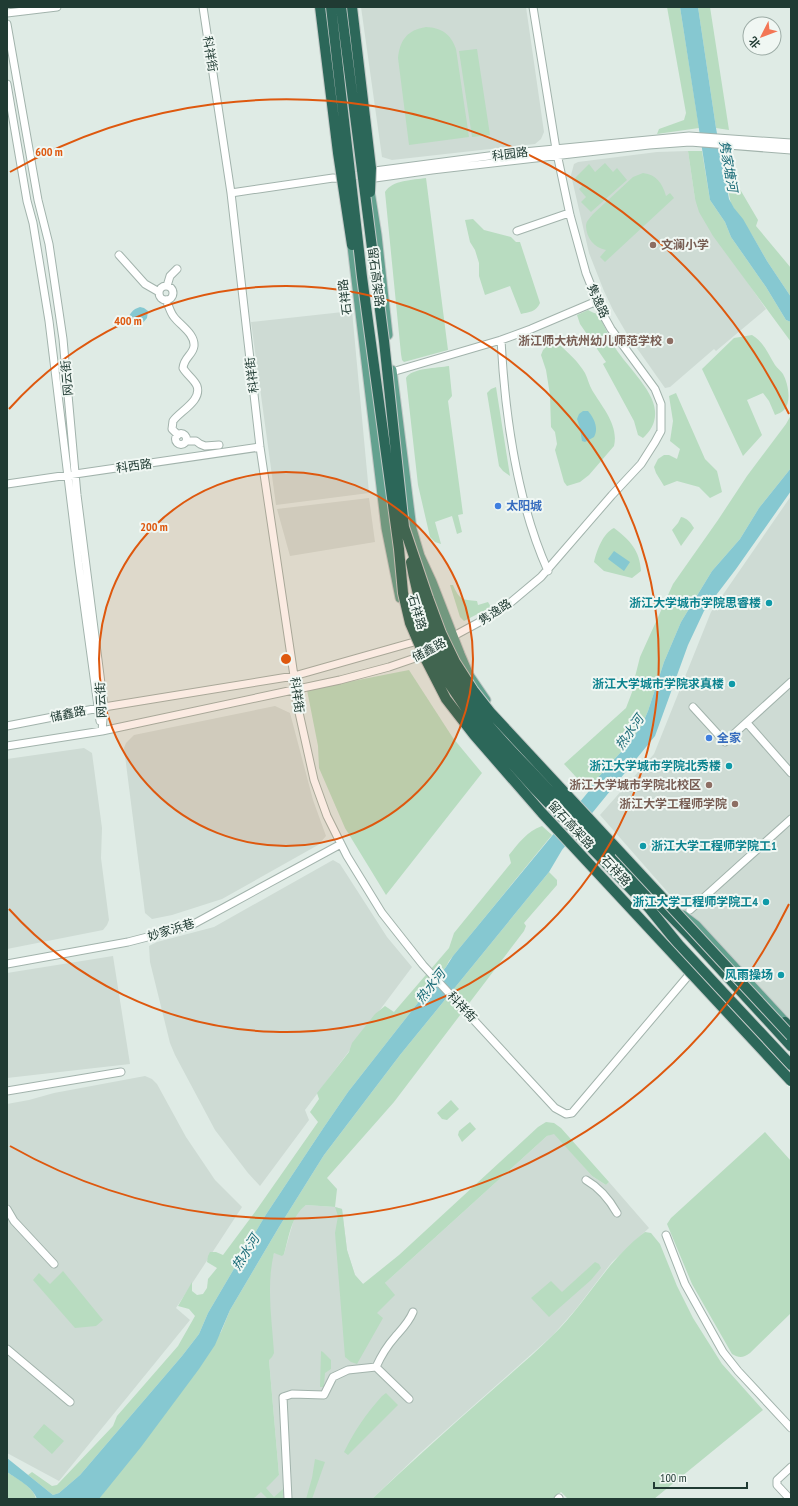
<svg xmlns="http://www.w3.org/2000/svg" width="798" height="1506" font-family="'PT Sans Narrow','Noto Sans SC',sans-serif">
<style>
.built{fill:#cedbd4}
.green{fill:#b8dcc0}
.water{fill:#86c8d1}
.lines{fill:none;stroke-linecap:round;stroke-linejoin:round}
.minor-casing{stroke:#a2b3ac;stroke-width:9}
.major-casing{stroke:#c1c8c6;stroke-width:11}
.highway-casing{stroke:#c1c8c6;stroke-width:12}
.minor{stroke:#fff;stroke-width:7}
.major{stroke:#63a18f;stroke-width:9}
.highway{stroke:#2c6759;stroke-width:10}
.highway-bridge-casing{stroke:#c1c8c6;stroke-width:12;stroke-linecap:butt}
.highway-bridge{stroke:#2c6759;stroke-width:10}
.ring{fill:none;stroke:#de580e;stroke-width:2}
.education-dot{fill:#8d6e63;stroke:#f0f7f3;stroke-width:1.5}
.shop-dot{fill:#3f7fe0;stroke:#f0f7f3;stroke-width:1.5}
.culture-dot{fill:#0f9aa8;stroke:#f0f7f3;stroke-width:1.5}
.labels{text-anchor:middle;stroke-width:4;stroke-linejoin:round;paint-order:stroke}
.street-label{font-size:12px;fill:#203b33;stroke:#f0f7f3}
.education-label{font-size:12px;font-weight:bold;fill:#785e54;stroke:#f0f7f3;text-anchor:end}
.shop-label{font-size:12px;font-weight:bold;fill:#366cbe;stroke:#f0f7f3;text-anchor:start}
.culture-label{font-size:12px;font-weight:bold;fill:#0d838f;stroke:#f0f7f3;text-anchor:end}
.water-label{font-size:13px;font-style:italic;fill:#1a6b77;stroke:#f0f7f3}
.centre{fill:#de580e;stroke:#f0f7f3;stroke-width:2}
.ring-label{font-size:12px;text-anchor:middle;font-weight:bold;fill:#de580e;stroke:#f0f7f3;stroke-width:4;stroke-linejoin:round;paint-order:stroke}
</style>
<rect width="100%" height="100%" fill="#dfebe5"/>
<path class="built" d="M361,7H526L544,132L541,139L535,144L392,160L382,157Z
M688,151L695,199L741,273L766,309L716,351L714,349L670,387L665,388L627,334L613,310L604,291L589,253L571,175L574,164L578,162L657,152Z
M352,311L369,493L276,505L251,322Z
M791,496V1022L672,897L600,815L654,754L711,612Z
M369,498L375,542L290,556L277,509Z
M275,706L290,713L313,800L326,836L318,845L222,899L172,915L152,919L145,913L124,748L126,743L134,735Z
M84,748L92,753L102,828L101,858L109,920L107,925L103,930L7,949V759Z
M333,860L340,864L387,937L412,967L305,1110L309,1120L260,1186L248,1173L215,1130L175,1055L170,1043L150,962L149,946L157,942L214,927Z
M113,956L130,1064L7,1078V973Z
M145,1076L152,1079L157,1084L186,1137L215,1180L242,1207L176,1308L190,1320L59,1481L7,1453V1104L29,1100L54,1093Z
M554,1133L592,1176L606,1185L609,1182L649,1228L612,1262L576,1309L553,1335L420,1453L372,1499H253L279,1475L269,1360V1288L271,1264L274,1253L284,1254L294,1219L299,1210L306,1205L335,1207L342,1209L347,1250L355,1275L363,1284L385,1283L547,1136Z"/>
<path class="green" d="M667,7H680L699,128L657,134L659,129L684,120L686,113Z
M698,7H710L729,130L716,128Z
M426,27C442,28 451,34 456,49L469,137L409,145L398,58C400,40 407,30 426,27Z
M477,49L490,135L472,137L459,51Z
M688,151H702L710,200L725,222L731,237L766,287L786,320L791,322V342L713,236L699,212L695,199Z
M720,152L730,153L734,179L758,220L756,226L791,268V297L767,261L752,235L731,204Z
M605,163L613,172L617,168L627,180L591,212L581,202L586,197L579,189L582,186L575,178L589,164L595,172Z
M643,173C657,175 662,183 666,196L670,193L674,198L605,262L600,257L606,250C594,248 586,237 586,226C586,221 590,218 593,214L633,177Z
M426,178L448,350L404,362L402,360L401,354L385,192C392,180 413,180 426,178Z
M473,219L484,230L511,237L516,242H520L540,303C536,312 529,312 521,314L510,286L485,295L479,276V263L475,250L470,242L465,220Z
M588,310C591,312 595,313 597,314C603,320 608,336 613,344C623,363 654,389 655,411C656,422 651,431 643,438L638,435L634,421L603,364L606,362L580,324L577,315Z
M752,335C764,342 768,354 775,365C777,368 781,371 783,374C788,383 792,402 784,410C782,412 778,414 775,415L769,401L763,393L747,400L762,435L743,456L702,369L734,338Z
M558,343C568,353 578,361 585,373C588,379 589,385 592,390C602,407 619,425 614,446L589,475L580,482L567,486L564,482L555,450L557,444L555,432L551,427L550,395L546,370L541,355L543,350L549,344Z
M449,366L452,396L448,401L463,514L458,515L462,532L457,534L452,516L435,522L441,544L435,542L430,537L418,485L406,378C411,368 438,368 449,366Z
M496,387L510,476L503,471L499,466L487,393L491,389Z
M676,393L705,459L717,471L722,492L710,498L699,487L677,481L664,486L656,473L654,467L658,459L664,455H669L677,459L680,449L670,441L673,421L669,396Z
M791,415V468L759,508L740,539L712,571L681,622L664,662L648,711L642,725L629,743L594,782L589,791L564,764L626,708L634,687V681L640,657L673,584L718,520L747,476L786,424Z
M681,517C687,518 691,523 694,528L681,546L672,530L678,523Z
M614,528C630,540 640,551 641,571L632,578L604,571L594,562C597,550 603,533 614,528Z
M450,585H453C459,599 462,600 477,601L478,605L488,602L491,607L464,621L460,617Z
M409,670L453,738L482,773L386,895L345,828L319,768L318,746L307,690Z
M542,826L552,835L449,961L446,967L348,1092L324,1127L265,1216L208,1313L199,1334L182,1356L80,1475L59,1493L53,1495L28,1475L32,1472L52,1486L57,1485L113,1426L117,1416L178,1346L195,1316L189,1309L178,1306L192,1282V1291L197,1295L203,1294L207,1288L208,1279L217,1268L207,1262L208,1256L210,1252H216L223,1255L255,1212L318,1122L310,1112L319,1099L317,1093L349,1052L352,1043L375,1014L385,1006L394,1012L449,948L454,933L511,863L509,855C519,843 527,831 542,826Z
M549,872L557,880V885L524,923L526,926L524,931L394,1102L327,1178L337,1189L335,1207L342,1209L347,1250L355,1275L363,1284L399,1255L538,1127L546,1122L554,1123L561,1128L609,1182L606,1185L592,1176L554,1134L547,1136L385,1283L395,1295L377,1313L383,1318L357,1364L351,1362L345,1357L335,1233L338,1216L335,1207L306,1205C291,1216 289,1237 284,1254L282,1256L274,1253C266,1286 272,1320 274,1353L272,1357L269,1360L279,1475L266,1488L274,1497L283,1489V1499H268L261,1492L253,1499H99L221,1332L230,1310L279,1227L324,1155L400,1055Z
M451,1100L459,1109L447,1120L442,1119L437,1113Z
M470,1122L476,1129L462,1142L458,1135L459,1131Z
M765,1132L791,1161V1313L750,1353C743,1358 739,1358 732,1354L692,1284L667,1224L671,1218Z
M645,1232L651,1233L660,1244L677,1286L693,1318L722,1364L763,1410L654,1499H568L561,1492L553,1499H372C410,1463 449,1428 489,1393C510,1374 532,1356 552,1336C586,1304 606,1261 645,1232Z
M595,1262L599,1264L601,1268L591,1280L549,1317L531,1298L551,1281L562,1292Z
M63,1271L103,1320L96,1326L75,1328L33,1280L39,1273L50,1284Z
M321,1351L323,1352L331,1360V1369L325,1373L324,1387H320Z
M386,1393L398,1405L348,1455L344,1452C355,1430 366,1414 382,1396Z
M44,1424L64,1441L52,1454L33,1437Z
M315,1459L325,1462L312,1499H306L312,1478Z
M7,1472C16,1478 34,1487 36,1499H7Z"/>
<path class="water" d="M680,7H698L716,128L729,199L734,208L743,219L767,261L791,297V322L786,320L766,287L731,237L725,222L710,200Z
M140,307L144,308L148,311L147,318L141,325L132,326L128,323C128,314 133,309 140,307Z
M583,411H588C594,418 599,428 594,437L585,442L582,441L580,428L577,419L579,414Z
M791,468V491L736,569L704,611L688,645L655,736L562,850L549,872L400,1055L324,1155L279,1227L230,1310L215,1345L199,1369L141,1447L99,1499H37C33,1487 17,1479 7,1472V1458L53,1495L59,1493L80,1475L182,1356L199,1334L208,1313L265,1216L324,1127L348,1092L446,967L453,956L589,791L594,782L629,743L642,725L648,711L664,662L681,622L712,571L740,539L759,508Z
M614,551L630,562L624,571L608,559Z"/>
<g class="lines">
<g class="minor-casing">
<path id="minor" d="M203,7L231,193L260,447L294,676V690L314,780L327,816L347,856L382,913L423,965L555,1108L566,1114L572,1113L688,976
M7,13L57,7
M7,24L38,200L49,244L63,339L77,495L104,707L102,731
M7,84L27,201L33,223L49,321L79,567L100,721
M368,179L432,170L649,145L690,142L791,150
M231,193L333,178L346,179L367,172L504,154L689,136L791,143
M517,231L569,213
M119,255L145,284L159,292
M167,286L170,276L177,269
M159 293a7 7 0 1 1 14 0a7 7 0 1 1-14 0Z
M166,300C169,306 170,312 174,317C181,326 195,334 194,346C193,355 184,357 183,368C187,375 194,379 197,386C202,401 180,411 173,421L172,429L178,435
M501,340C505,415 517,502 548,571
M392,372L501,340L531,329L597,301
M175.5 439a5.5 5.5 0 1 1 11 0a5.5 5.5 0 1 1-11 0Z
M187,441H196L200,444L205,446L219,445
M7,484L260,447
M450,638L487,618L510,603L541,577L612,495L641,464L655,442L661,431V404L655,389L611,329L601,311L586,273L570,215L556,149L533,7
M693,707L725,742L791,682
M747,723L791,773
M7,726L104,707L294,676L414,642L423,641
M7,746L102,731L340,680L389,667L421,656L428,652
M690,910L791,819
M7,964L128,942L190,926L341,844
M7,1091L121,1072
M586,1180C600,1188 609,1199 617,1213
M7,1209L14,1221L54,1264
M666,1235L685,1284L723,1352L738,1371L791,1428
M7,1349L70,1402
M409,1399L376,1367C381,1356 387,1346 395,1337C402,1329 409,1322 413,1312
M288,1499L283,1397L292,1394L324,1395L333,1377L348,1370L376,1367
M558,1499L559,1498
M790,1499L777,1485V1480L791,1467"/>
</g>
<g class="major-casing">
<path id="major" d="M326,7L334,84
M346,7L355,77
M369,185L377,235L388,335
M351,238L386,528L400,598
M392,370L412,529L420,556L432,582L460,654L469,675L486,700
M683,915L696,925L790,1027"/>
</g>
<g class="highway-casing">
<path id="highway" d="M610,854L690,936L791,1046
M603,860L649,908L679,945L791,1065
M785,1022L791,1029"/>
</g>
<use href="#minor" class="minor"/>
<use href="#major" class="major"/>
<use href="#highway" class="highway"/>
<g class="highway-bridge-casing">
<path id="highway-bridge" d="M320,7L338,153L352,245
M331,7L362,277L399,549L403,593L410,623L426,660L446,699L474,735L542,813L791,1081
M341,7L384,341L404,527L428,598L441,633L455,662L473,690L491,713L791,1036
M352,7L371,168L370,192
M411,562C417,596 427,629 443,660C465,702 498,737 531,771C557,799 583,826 610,854
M411,602L422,632L436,664L475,722L533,787L603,860"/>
</g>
<use href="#highway-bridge" class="highway-bridge"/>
</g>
<circle cx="286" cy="659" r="187" fill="#de580e" fill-opacity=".12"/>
<g class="ring">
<circle cx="286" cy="659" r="187"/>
<path d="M9 409A373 373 0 1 1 9 909"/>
<path d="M789 904A560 560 0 0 1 10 1146M10 172A560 560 0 0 1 789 414"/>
</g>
<g class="education-dot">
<circle cx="653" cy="245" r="4"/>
<circle cx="670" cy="341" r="4"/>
<circle cx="709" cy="785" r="4"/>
<circle cx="735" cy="804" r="4"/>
</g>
<g class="shop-dot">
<circle cx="498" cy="506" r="4"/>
<circle cx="709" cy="738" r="4"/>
</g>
<g class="culture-dot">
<circle cx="769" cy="603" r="4"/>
<circle cx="732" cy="684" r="4"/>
<circle cx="729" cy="766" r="4"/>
<circle cx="643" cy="846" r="4"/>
<circle cx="766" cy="902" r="4"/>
<circle cx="781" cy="975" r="4"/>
</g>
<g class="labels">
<g class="street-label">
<text transform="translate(210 54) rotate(81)" y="4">科祥街</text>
<text transform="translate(510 154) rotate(-7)" y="4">科园路</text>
<text transform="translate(376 277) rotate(83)" y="4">留石高架路</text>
<text transform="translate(345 297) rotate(-97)" y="4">石祥路</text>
<text transform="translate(598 301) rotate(66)" y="4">隽逸路</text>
<text transform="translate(252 375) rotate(-97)" y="4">科祥街</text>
<text transform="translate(67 378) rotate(-95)" y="4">网云街</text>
<text transform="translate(134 466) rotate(-8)" y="4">科西路</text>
<text transform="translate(417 612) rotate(73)" y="4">石祥路</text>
<text transform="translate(495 612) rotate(-33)" y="4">隽逸路</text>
<text transform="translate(429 650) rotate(-28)" y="4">储鑫路</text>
<text transform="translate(297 695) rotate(82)" y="4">科祥街</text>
<text transform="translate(101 700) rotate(-93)" y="4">网云街</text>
<text transform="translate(68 714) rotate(-12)" y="4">储鑫路</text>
<text transform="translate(571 825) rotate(47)" y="4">留石高架路</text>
<text transform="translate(616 871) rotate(47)" y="4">石祥路</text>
<text transform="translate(171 930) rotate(-17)" y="4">妙家浜巷</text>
<text transform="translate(462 1007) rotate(47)" y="4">科祥街</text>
</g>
<g class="education-label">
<text x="661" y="249" text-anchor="start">文澜小学</text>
<text x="662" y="345">浙江师大杭州幼儿师范学校</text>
<text x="701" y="789">浙江大学城市学院北校区</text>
<text x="727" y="808">浙江大学工程师学院</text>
</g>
<g class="shop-label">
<text x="506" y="510">太阳城</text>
<text x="717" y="742">全家</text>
</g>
<g class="culture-label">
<text x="761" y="607">浙江大学城市学院思睿楼</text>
<text x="724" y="688">浙江大学城市学院求真楼</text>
<text x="721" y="770">浙江大学城市学院北秀楼</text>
<text x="651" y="850" text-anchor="start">浙江大学工程师学院工1</text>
<text x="758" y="906">浙江大学工程师学院工4</text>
<text x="773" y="979">风雨操场</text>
</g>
<g class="water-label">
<text transform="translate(729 166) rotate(80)" y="5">隽家塘河</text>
<text transform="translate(629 732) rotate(-55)" y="5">热水河</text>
<text transform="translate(430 986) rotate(-52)" y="5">热水河</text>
<text transform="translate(245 1252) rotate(-58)" y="5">热水河</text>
</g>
</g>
<circle cx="286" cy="659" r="6" class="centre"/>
<g class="ring-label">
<text x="49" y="156">600 m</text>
<text x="128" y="325">400 m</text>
<text x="154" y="531">200 m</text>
</g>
<rect width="798" height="1506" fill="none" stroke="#203b33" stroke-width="16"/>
<g transform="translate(762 36) rotate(228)"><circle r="19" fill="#f0f7f3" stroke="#9daca6"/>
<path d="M0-3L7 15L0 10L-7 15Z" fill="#f37655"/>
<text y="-6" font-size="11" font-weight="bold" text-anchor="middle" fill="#203b33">北</text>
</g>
<path d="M654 1482v6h93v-6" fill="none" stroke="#203b33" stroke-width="2"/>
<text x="660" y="1482" font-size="12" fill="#203b33" stroke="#f0f7f3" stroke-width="3" paint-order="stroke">100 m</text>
</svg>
